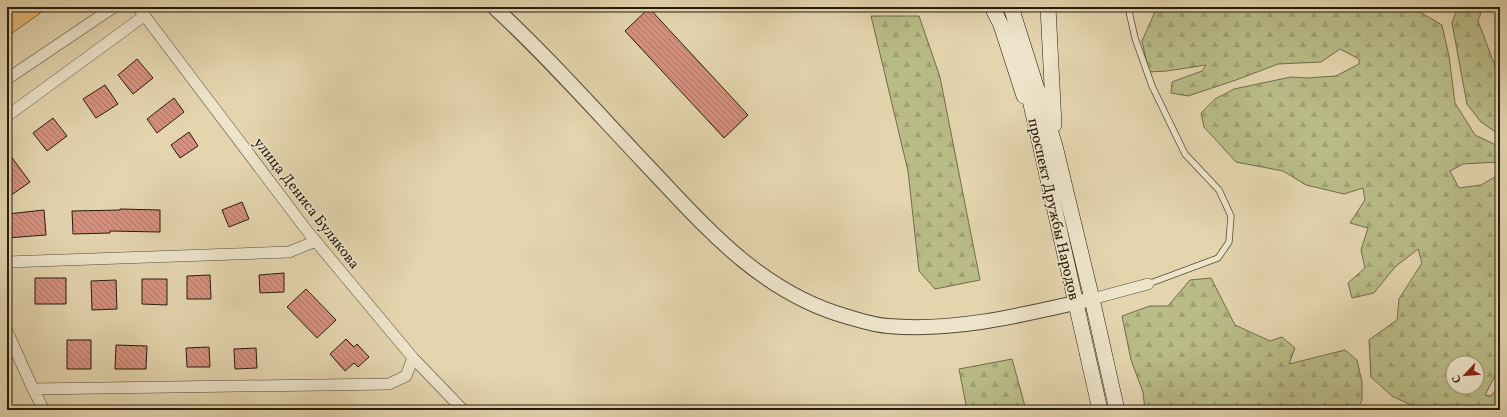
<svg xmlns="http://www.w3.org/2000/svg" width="1507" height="417" font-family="Vollkorn,serif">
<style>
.forest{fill:url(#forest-firs);stroke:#706c4a;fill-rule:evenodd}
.building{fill:url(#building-back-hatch);stroke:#261b0e}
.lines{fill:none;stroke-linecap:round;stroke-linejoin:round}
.service-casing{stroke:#564a36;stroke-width:7}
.minor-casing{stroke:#564a36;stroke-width:12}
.tertiary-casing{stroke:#564a36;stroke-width:16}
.secondary-casing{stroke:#261b0e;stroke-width:16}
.primary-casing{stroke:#261b0e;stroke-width:18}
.service{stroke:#ede4cb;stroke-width:5.5}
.minor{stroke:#ede4cb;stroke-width:11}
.tertiary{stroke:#ede4cb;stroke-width:14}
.secondary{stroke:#ede4cb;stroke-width:15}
.primary{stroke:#e2ba78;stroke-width:17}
.labels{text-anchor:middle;stroke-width:3;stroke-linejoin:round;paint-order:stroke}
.street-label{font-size:15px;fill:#261b0e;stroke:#ede4cb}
</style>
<defs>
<pattern id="forest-firs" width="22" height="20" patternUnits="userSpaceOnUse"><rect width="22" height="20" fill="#b9bc87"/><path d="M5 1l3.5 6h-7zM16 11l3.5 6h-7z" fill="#9fa173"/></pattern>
<pattern id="building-back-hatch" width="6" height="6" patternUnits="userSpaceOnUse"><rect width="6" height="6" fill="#d7907e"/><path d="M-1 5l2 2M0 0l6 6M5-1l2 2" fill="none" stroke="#ae7566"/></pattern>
</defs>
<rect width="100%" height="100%" fill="#e4d5af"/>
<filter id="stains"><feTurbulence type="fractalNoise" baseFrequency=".005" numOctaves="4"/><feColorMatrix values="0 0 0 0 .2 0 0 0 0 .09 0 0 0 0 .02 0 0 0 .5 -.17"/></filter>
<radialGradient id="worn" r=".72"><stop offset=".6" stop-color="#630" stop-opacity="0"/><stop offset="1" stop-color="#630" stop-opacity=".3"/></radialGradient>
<path class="forest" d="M1157,7H1405L1415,9L1442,25L1449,56L1455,103L1475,135L1500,147V157L1498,162L1463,164L1450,171L1459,188L1481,185L1500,174V366L1485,395L1490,396L1500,387V408L1498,410H1422L1392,396L1371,377L1369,340L1397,320L1399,299L1422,263L1418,249L1395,267L1374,293L1352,298L1348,283L1365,268L1361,250L1368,228L1350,223L1365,200L1363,188L1344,194L1306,185L1283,171L1236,162L1204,127L1201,113L1215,99L1234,89L1291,77L1307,78L1336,76L1359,64V59L1340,49L1321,62L1278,64L1236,80L1188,96L1171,93L1172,82L1202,71L1206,65L1167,71L1149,72L1142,41ZM1453,363H1477V387H1453Z
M1458,7H1483L1478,21L1500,79V135L1481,122L1467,104L1452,23Z
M871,16H919L940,77L980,280L935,289L919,271L908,171Z
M1211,278L1235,325L1270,341L1282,337L1295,348L1289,364L1345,350L1357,360L1362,382V400L1357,410H1145L1143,392L1131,360L1122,316L1150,306H1168L1190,280Z
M1012,359L1026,410H967L959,369Z"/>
<path class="building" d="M649,8L748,115L724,138L625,31Z
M137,59L153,78L133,94L118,75Z
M105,85L118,104L96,118L83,99Z
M174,98L184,112L157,133L147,119Z
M53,118L67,136L47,151L33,133Z
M189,132L198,146L180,158L171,145Z
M7,151L30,182L7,198Z
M242,202L249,219L229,227L222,210Z
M120,209L160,210V232L110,231V233L73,234L72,211L120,210Z
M44,210L46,235L7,238V214Z
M284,273V292L260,293L259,275Z
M210,275L211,299H187V276Z
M35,278H66V304H35Z
M142,279H167V305L142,304Z
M116,280L117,309L92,310L91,281Z
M306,289L336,320L317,338L287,307Z
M346,339L354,347L357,344L369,357L358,367L354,363L345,371L330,354Z
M67,340H91V369H67Z
M116,345L147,346L146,369H115Z
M209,347L210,367H187L186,348Z
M256,348L257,368L235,369L234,349Z"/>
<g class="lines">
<g class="service-casing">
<path id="service" d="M1128,7L1135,38L1152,86L1185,154L1219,190L1231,216L1229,242L1218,258L1148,284"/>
</g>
<g class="minor-casing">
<path id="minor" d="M138,7L308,232L413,358L463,410
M7,79L114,7
M7,116L144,16
M7,262L289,252L316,241
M1092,299L1148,284
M7,331L33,389L44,410
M33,389L389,384L406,376L413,358"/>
</g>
<g class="tertiary-casing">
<path id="tertiary" d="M494,7C546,55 594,109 643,161C703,224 758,291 845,316C859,320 873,325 888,326C957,332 1026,314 1092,299"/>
</g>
<g class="secondary-casing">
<path id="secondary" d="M992,7L1001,25L1024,96
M1011,7L1055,146L1092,299L1117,410
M1048,7L1054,125
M1026,82L1100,410"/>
</g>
<g class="primary-casing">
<path id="primary" d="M7,26L34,7"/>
</g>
<use href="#service" class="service"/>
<use href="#minor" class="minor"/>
<use href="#tertiary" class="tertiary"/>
<use href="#secondary" class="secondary"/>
<use href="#primary" class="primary"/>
</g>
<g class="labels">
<g class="street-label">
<text transform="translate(307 203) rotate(52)" y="5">улица Дениса Булякова</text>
<text transform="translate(1054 209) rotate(77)" y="5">проспект Дружбы Народов</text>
</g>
</g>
<rect width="1507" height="417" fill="none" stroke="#e4d5af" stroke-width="24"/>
<rect x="8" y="8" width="1491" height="401" fill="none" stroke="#261b0e" stroke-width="2"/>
<rect x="12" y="12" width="1483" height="393" fill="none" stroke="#261b0e"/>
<g transform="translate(1465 375) rotate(244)"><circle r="19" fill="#ede4cb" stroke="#9d947f"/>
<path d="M0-3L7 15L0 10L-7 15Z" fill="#8f2418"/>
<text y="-6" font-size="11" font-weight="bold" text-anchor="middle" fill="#261b0e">С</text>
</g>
<rect width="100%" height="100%" filter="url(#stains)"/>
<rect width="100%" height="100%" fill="url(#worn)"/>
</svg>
